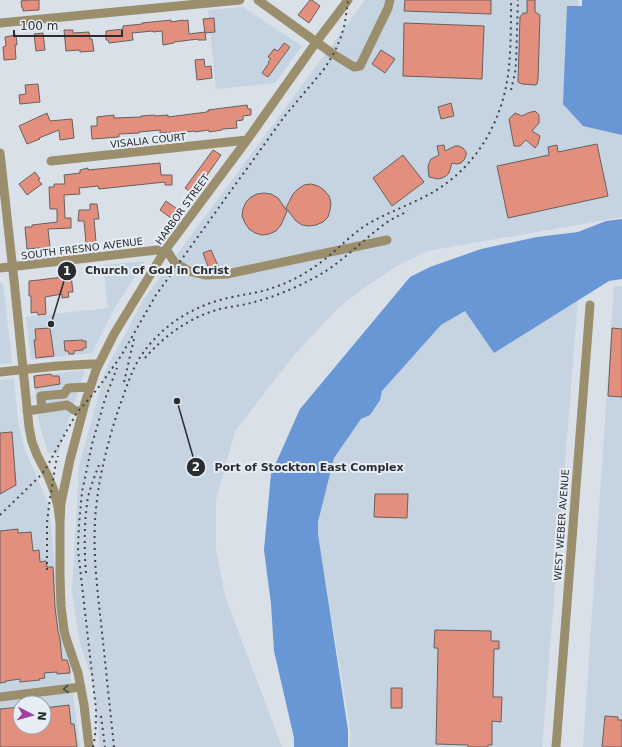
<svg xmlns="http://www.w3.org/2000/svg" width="622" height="747" font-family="'DejaVu Sans',sans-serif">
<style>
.built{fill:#c6d3e1;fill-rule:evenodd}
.water{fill:#6997d5}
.building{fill:#e38f7d;stroke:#695f5d}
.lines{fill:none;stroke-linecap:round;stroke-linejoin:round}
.minor{stroke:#9a8e6d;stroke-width:9}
.rail{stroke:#414448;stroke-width:2;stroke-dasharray:2 4;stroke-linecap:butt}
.oneway{stroke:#4c4a42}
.labels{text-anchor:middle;stroke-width:4;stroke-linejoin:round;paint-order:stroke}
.street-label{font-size:10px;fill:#2a2d30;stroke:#e6edf5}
.leader{fill:none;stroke:#2a2d30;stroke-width:1.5}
.callout-dot{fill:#2a2d30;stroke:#e6edf5;stroke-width:1.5}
.mark-label{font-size:12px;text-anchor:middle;font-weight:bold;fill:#fff}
.callout-label{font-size:11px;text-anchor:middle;font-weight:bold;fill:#2a2d30;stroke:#e6edf5;stroke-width:4;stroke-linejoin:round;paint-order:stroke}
</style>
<rect width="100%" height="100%" fill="#d9e0e8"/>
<path class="built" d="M365,0H578L576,74L622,124V217L427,251L397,266L361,290L338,308L295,354L235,431L216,500V549L225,596L282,747H100L93,683L79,639L72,592L79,466L105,371L144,299Z
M243,7L302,46L275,83L216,89L208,10Z
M145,261L115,307L92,353L31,360L26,317L108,308L103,265Z
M0,283H3L12,363L0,364Z
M622,286V747H583L614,287Z
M579,288L542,747H350L351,735L318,534V522L334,458L361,419L370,415L382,391L441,325L480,302Z
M85,370L58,454L48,453L38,419L33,376Z
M14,379L18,422L25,450L49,505L61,632L71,663V681L80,747H0V380ZM20,703H44V727H20Z"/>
<path class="water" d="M582,0H622V135L583,126L563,104L567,6H582Z
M622,219V279L609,281L494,353L465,311L441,325L382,391L380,400L370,415L361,419L334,458L318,522V534L348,730V747H294V738L274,651L271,604L264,550L271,474L300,409L410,277L430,267L481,249L537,237L578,232L606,221Z"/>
<path class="building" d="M27,0H39V10L23,11V8H22L21,1Z
M310,0H312L320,6L309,23L298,15Z
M405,0H491V14L404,11Z
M527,0H535V12L540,15L538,79L537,84L535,85L522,84L518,82L520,17L523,13H527Z
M214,18L215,32L205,33L203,19Z
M171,20V22L183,20V21L188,20L189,34L205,32L206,40H198V39L174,42V43L163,45L162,31L153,32V31L132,33L133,40L109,43L108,40H106V31L123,29V26L142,24V23Z
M404,23L484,26L482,79L403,76Z
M64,30H73V33L89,32L90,39H92L94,51L80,52V50L66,51Z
M43,33L45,50L36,51L34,34Z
M16,35L17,45H15L16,59L4,60L3,47L6,46L5,37Z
M284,43L290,47L268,77L262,73L269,63L268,62L271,59L268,57L274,49L278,51Z
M381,50L395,59L385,73L372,64Z
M204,59L205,67L211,66L212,78L197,80L195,60Z
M38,84L40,102L20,104L19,95L26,94L25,85Z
M451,103L454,116L441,119L438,107Z
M247,105L248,109H251V115L243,116V120L236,121L237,128L222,129V130L209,132V130L195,132V131L176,133V132L160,133V130L139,132V133L119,134V137L92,139L91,126H97V117L114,115V118L141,117V116L155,115V116L168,115V117L207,112V111H209L208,110Z
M535,111L539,115V123L532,131L540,136L538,144L535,148L526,140L520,146H514L509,119L515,113L522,116L528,113Z
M47,113L50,121L72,119L74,138L60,140L59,130L39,138L40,139L27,144L19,126Z
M597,144L608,196L508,218L497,166L549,155L548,147L557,145L558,152Z
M444,145L445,151L455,146H459L463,148L466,152V156L464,160L461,163L457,164L452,163L449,173L446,176L442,178L438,179L429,177L428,167L429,163L431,159L439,155L437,146Z
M213,150L221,155L194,194L185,188Z
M403,155L424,182L392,206L373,178Z
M160,163L161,175H172V185H165V182L99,189L98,186L79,188L80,194L64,195L65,218H71V228L48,229L50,247L27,249L25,227H32V225L57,222V209H50L49,187H54V184H65L64,175L80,173V170L88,168V170Z
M35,172L40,179L38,180L42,184L27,195L19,184Z
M311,184L318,186L324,190L329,196L331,203L330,210L328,217L323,222L316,225L309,226L302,225L296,221L286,208L293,194L298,189L304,185Z
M264,193L271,194L278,198L287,211L281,225L276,231L269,234L262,235L255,233L249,229L245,223L242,216L243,209L246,202L251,197L257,194Z
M166,201L177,209L171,218L160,210Z
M90,204H97L99,219H94L96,242L86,243L84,221H78L79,210H90Z
M211,250L219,268L209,269L203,253Z
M71,275L73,292H68L69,297L62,298V294L45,297L46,314L38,315L37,312L31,313V296H29V281L39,280L63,277V276Z
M50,328L54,356L36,358L34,340H36L35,329Z
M612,328L622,329V397L608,396Z
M83,340V341H86V348H83V350L74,351V354H69L68,351H65L64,341Z
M51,374L52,376H59L60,384L35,388L34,376Z
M12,432L16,485L0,494V433Z
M375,494H408L407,518L374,517Z
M18,529V533L31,532L33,551L39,550L40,562L46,561L47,567H53L55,607L58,631L60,639L62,660H67L69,666L70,673L57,674V672L44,673L45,678L39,679L40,680L20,682V679L6,681V682L0,683V531Z
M435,630L491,631V641H499V649H494L493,697H502L501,722L492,721V745H488V747H468V745L436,744L438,648H434Z
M391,688H402V708H391Z
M69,705L71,724H74L77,747H0V709L20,707V727H44V708Z
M605,716L618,717V720H622V747H602Z"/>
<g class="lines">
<path class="minor" d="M258,0L333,54L354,67L360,66L388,8L390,0
M0,23L240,0
M0,153L14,280L29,427L32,442L37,455L48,476L54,491L58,507L60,523V575L61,606L64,630L66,638L78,673L84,705L89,747
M51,161L247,140
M0,268L166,249L175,263L189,271L206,275L227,274L387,240
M0,372L57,366L91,364H99
M42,408L41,396L64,394L68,388L90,387
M27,411L67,405L74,410L82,412
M60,523L61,503L70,460L85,403L96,370L114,334L166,249L247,140L317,41L348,0
M0,697L81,687
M556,747L590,305"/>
<path class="rail" d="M511,90L515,73L516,63L518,0
M145,358C165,335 190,317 220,309C233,306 246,305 258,301C276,296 295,288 312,279C340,265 361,241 386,223C393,218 400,215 408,211
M124,382L134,339
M0,515L39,477L45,470L76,414L98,388L121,356L156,295L284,117L325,68L335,51L341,37L345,23L348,0
M47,570V523L49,505L56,462L58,456
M86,573C84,548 84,522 88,497C91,486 95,475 99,465
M101,716L105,747
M93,747C96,734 96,722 96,709L78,550L79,524L82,492L92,444L105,399L117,368
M114,747C110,709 106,670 102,632C98,595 93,558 95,521C97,485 107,443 119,408C125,392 130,374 139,359C159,327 192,306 228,298C244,294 260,293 275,287C293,281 310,271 325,259C339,248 351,235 366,225C388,212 413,204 435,191C479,164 504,118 509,67C511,45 511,22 511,0"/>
</g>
<defs><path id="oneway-chevron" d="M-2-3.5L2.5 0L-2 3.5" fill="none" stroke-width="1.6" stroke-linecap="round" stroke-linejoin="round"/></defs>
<use class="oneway" href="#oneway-chevron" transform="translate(66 689) rotate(175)"/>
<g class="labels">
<g class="street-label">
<text transform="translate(148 140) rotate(-6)" y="4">VISALIA COURT</text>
<text transform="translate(182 209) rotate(-54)" y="4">HARBOR STREET</text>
<text transform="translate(82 248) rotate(-7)" y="4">SOUTH FRESNO AVENUE</text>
<text transform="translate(561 525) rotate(-86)" y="4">WEST WEBER AVENUE</text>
</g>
</g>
<path class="leader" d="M51 324L67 271M177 401L196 467"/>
<g class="callout-dot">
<circle cx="51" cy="324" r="4"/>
<circle cx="177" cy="401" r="4"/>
<circle cx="67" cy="271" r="10"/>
<circle cx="196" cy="467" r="10"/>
</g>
<g class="mark-label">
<text x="67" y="275">1</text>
<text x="196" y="471">2</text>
</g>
<g class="callout-label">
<text x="157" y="274">Church of God in Christ</text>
<text x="309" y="471">Port of Stockton East Complex</text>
</g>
<g transform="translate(32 715) rotate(96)"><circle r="19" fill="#e6edf5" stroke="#9ba0a6"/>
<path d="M0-3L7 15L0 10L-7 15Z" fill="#a23da1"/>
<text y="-6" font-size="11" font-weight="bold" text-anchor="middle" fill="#2a2d30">N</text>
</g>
<path d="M14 30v6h108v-6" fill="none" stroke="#2a2d30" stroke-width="2"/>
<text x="20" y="30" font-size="12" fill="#2a2d30" stroke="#e6edf5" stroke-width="3" paint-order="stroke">100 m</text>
</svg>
